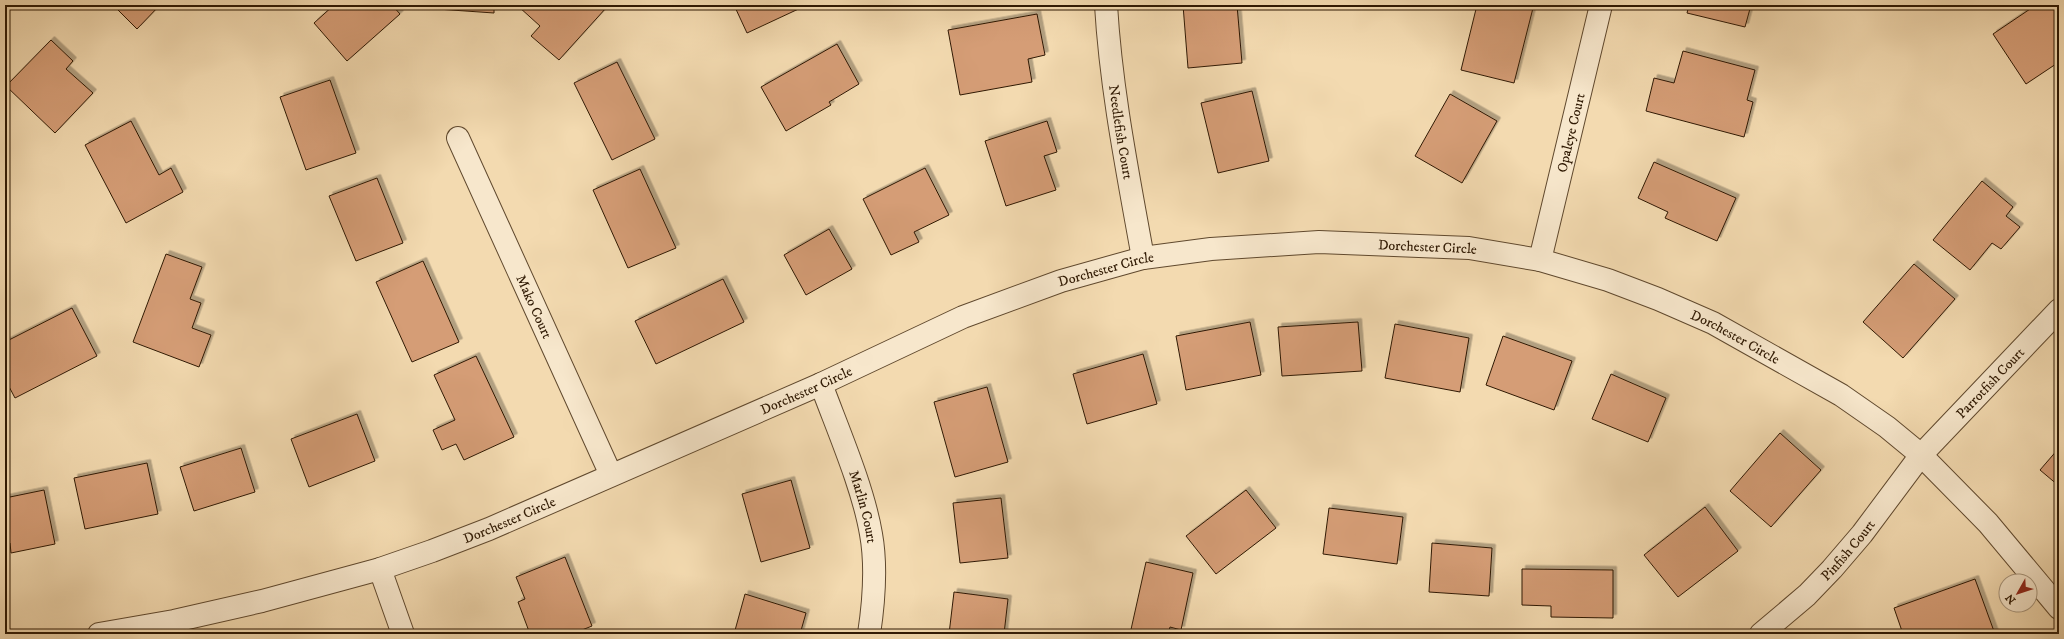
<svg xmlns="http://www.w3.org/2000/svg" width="2064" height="639" font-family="'IM FELL DW Pica',serif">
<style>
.building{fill:#d59d76;stroke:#2f1903;filter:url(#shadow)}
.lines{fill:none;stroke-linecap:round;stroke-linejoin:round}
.minor-casing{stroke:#60492e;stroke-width:24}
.minor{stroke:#f7e7cc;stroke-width:22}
.labels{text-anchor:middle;stroke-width:4;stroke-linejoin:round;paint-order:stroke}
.street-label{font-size:14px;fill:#2f1903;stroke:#f7e7cc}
</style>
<defs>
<filter id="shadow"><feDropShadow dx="3.5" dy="-3.5" stdDeviation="0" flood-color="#0004"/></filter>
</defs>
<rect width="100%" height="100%" fill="#f3dab0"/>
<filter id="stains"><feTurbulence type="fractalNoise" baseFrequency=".005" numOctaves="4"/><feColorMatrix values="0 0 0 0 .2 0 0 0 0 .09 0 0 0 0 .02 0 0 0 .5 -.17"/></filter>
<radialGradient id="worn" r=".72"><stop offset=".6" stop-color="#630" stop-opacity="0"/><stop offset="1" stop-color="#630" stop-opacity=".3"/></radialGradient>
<path class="building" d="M113,5H160L137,29Z
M334,5H392L400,14L347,61L314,23Z
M424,5H494V13L423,8Z
M521,5H602L606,8L559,60L531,36L540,26L519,7Z
M734,5H807L747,33Z
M1183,5H1237L1242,63L1188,68Z
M1477,5H1519L1533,8L1514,83L1461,70Z
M1689,5H1751L1745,27L1687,13Z
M2036,5H2056L2059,10V33L2055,35L2059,41V62L2026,84L1993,34Z
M1037,14L1045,55L1028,59L1032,82L960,95L948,30Z
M51,40L73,61L66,69L93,93L55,133L6,86Z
M837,44L859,84L829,102L831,105L786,131L761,87Z
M1683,51L1755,70L1747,100L1753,102L1744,137L1646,111L1654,78L1674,83Z
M617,62L655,139L612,160L574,83Z
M330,80L356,153L306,170L280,97Z
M1252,91L1269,161L1218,173L1201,103Z
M1450,94L1497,121L1462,183L1415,156Z
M131,121L159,175L171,168L183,192L126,223L85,145Z
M1047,121L1057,152L1044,156L1056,190L1006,206L985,141Z
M1654,162L1736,198L1717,241L1665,218L1668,212L1638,198Z
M925,168L949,215L914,232L919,242L891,255L863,199Z
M640,169L676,248L628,268L593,190Z
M377,178L403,243L356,261L329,196Z
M1982,181L2013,207L2006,216L2020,227L2001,249L1992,243L1970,270L1933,240Z
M829,229L852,269L806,295L784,255Z
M166,254L202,267L190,299L201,303L192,328L211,335L199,367L133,342Z
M423,261L459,342L412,362L376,282Z
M1914,264L1955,299L1903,358L1863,322Z
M723,279L744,322L656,364L635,321Z
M72,308L97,356L15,398L5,379V342Z
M1250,322L1261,375L1186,390L1176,336Z
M1358,322L1362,371L1282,376L1278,327Z
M1395,324L1469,338L1460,392L1385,378Z
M1503,336L1572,361L1554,410L1486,385Z
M1143,354L1157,404L1087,424L1073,374Z
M476,356L514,437L464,460L456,444L442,450L433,430L455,420L434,375Z
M1611,374L1666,398L1648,442L1592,419Z
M987,387L1008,462L955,477L934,402Z
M357,414L375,461L309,487L291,439Z
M1780,433L1821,470L1771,527L1730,491Z
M241,448L255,492L194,511L180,467Z
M2059,448V486L2040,470Z
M147,463L158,514L85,529L74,478Z
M791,480L810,548L761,562L742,494Z
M44,490L55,544L11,553L10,543L5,544V498Z
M1246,490L1276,528L1216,574L1186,536Z
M1001,498L1008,558L960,563L953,503Z
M1705,507L1738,551L1678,597L1644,555Z
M1329,508L1403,517L1397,564L1323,554Z
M1432,543L1492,548L1489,596L1429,592Z
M565,557L592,626L572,634H530L518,602L525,599L516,577Z
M1146,562L1193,573L1181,630L1170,627L1168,634H1130Z
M1522,569L1613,570V618L1551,617V606L1522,605Z
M1975,579L1995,634H1903L1894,608Z
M954,592L1008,599L1004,634H949Z
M745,594L806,613L800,634H734Z"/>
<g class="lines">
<g class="minor-casing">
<g id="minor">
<path id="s1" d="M1106,5C1111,90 1128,174 1143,258"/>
<path id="s2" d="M458,138L611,475"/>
<path id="s3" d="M1540,260L1601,5"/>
<path id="s4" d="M821,384C838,430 863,487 871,534C877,567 874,601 869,634"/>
<path d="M380,569L403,634"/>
<path id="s5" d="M99,634L174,621L262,601L380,569L432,551L489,529L821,384L963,317L1061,281L1143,258L1211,249L1319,242L1469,248L1540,260L1608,280L1658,299L1713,323L1841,395L1887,427L1921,455L1988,523L2059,608"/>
<path id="s6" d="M1761,634L1807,595L1832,569L1862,534L1921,455L2059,310"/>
</g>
</g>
<use href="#minor" class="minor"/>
</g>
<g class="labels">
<g class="street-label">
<text dy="5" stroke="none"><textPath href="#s1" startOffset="128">Needlefish Court</textPath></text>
<text dy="5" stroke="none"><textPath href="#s3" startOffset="131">Opaleye Court</textPath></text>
<text dy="5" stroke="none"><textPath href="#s5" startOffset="1399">Dorchester Circle</textPath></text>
<text dy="5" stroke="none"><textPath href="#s5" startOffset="1075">Dorchester Circle</textPath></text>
<text dy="5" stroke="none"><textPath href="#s2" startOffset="185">Mako Court</textPath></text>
<text dy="5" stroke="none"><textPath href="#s5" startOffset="1723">Dorchester Circle</textPath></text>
<text dy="5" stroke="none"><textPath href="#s6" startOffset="341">Parrotfish Court</textPath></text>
<text dy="5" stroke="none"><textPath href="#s5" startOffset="751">Dorchester Circle</textPath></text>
<text dy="5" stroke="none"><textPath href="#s4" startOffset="130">Marlin Court</textPath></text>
<text dy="5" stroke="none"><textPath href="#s5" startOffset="427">Dorchester Circle</textPath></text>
<text dy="5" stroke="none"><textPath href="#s6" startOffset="121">Pinfish Court</textPath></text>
</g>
</g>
<rect width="2064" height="639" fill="none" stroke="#f3dab0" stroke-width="20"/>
<rect x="6" y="6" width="2052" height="627" fill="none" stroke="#2f1903" stroke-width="2"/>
<rect x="10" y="10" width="2044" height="619" fill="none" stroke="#2f1903"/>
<g transform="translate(2018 593) rotate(231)"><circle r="19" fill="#f7e7cc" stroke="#a7957c"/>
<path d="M0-3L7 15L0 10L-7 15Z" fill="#8f2418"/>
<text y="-6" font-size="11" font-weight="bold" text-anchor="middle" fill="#2f1903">N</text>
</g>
<rect width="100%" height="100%" filter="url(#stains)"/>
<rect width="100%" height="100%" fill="url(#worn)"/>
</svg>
